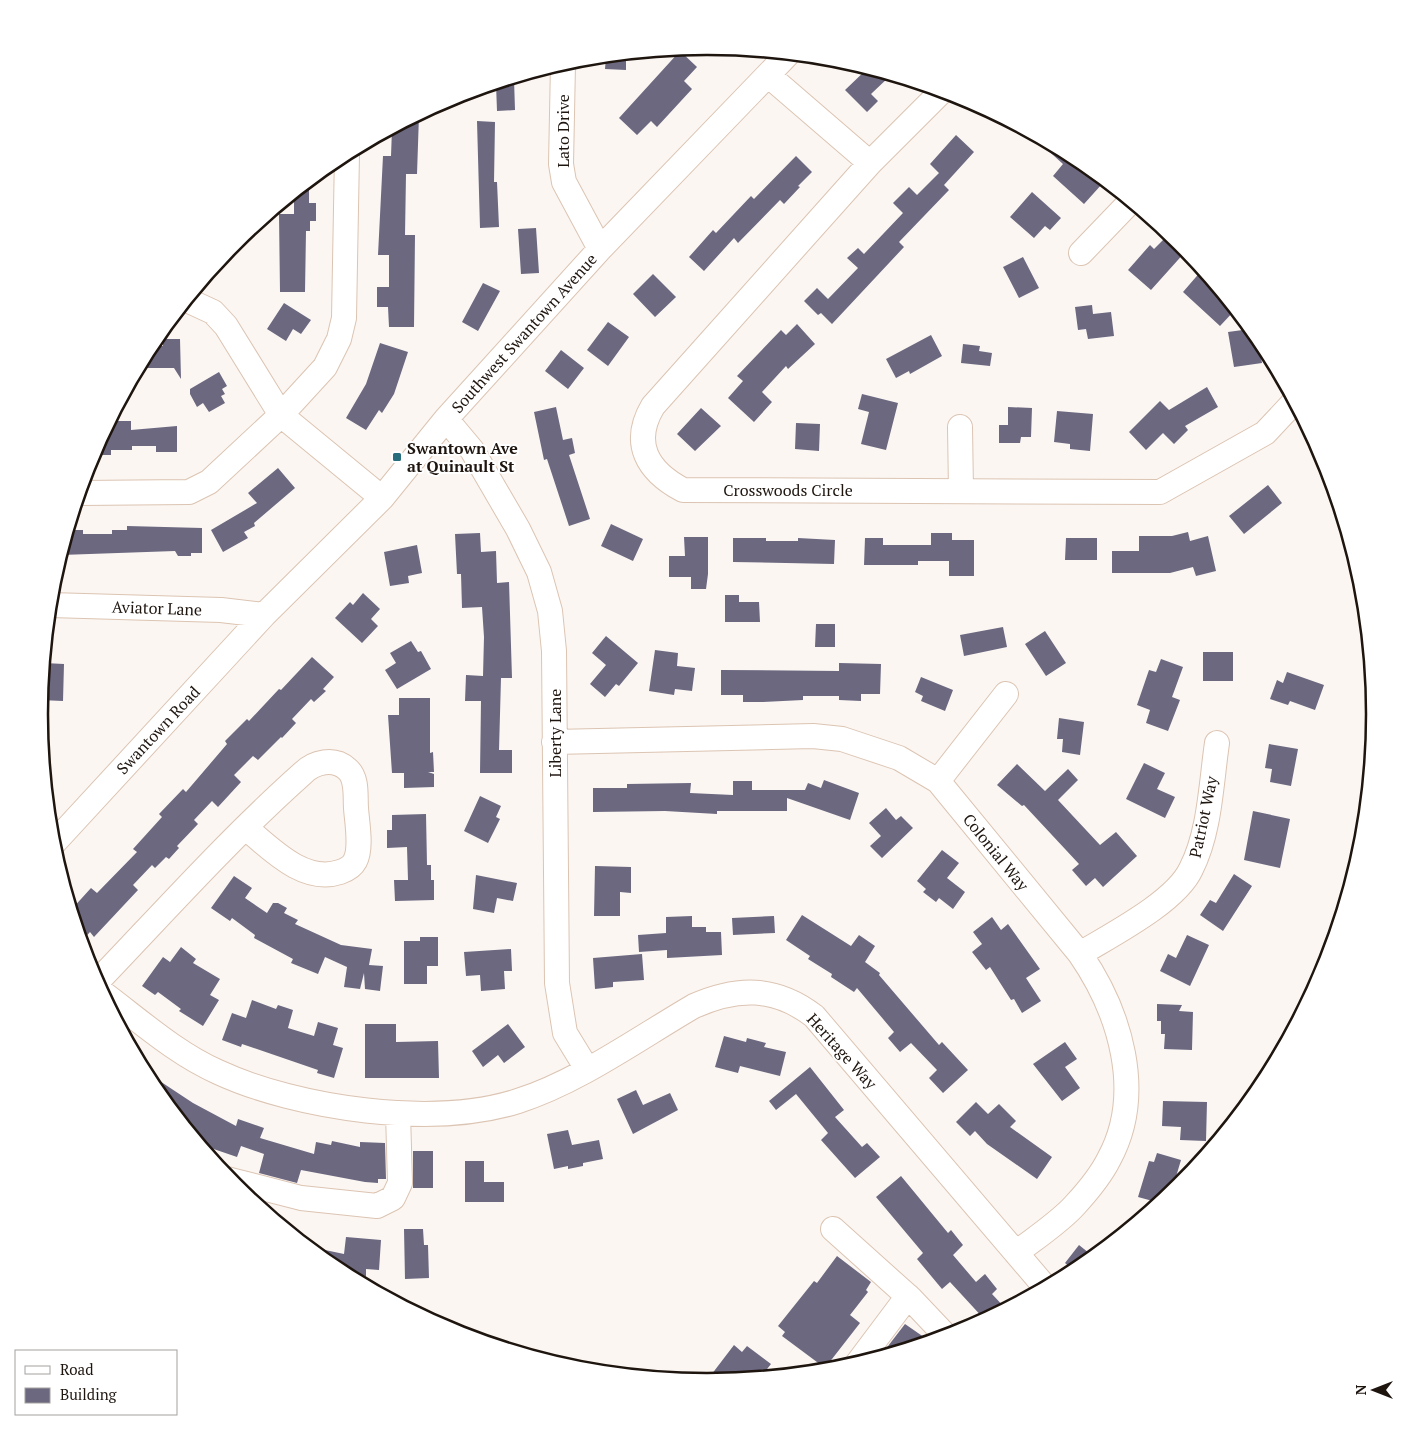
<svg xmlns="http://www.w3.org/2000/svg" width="1414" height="1430" font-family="'PT Serif',serif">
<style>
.building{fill:#6b6880}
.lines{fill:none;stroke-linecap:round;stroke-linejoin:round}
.minor-casing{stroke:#dcc4b2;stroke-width:26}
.minor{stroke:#fff;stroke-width:24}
.poi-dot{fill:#286e7d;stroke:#fff;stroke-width:2}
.labels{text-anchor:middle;stroke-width:4;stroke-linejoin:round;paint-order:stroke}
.street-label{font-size:16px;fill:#1e150f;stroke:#fff}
.poi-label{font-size:16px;font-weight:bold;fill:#1e150f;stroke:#fff;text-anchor:start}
.rim{fill:none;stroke:#1e150f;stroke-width:2.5}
</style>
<rect width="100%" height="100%" fill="#fbf6f2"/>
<path class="building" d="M680,51L697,67L684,81L692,89L657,127L651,121L637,135L619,118Z
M626,55V70L605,69L606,57Z
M867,69L890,76L871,94L878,101L867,112L845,90Z
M514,79L515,110L497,111L496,84Z
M419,115L417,174H406L405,235H415L414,327H389L388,307H377V287H389V255H378L383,156H391L392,129Z
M477,121L495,122L494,182H497L499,227L480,228Z
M956,135L974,152L944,185L949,190L899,242L904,247L832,324L821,313L818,315L804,301L817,288L828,299L858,268L847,258L858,248L864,254L903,213L893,203L909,187L917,195L939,173L930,164Z
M1046,142L1078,160L1102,184L1084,204L1053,176L1063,164L1043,146Z
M796,156L812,172L798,186L800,187L784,204L780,200L738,243L734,238L704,271L689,257L713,230L716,233L751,196L754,199Z
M309,182V203H316V221H310V231H306L305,292H280L279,214H294V194Z
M1032,192L1061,218L1050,230L1045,226L1034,238L1010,217Z
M536,228L539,273L521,274L518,229Z
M1169,234L1186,251L1151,290L1128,270L1150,245L1154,249Z
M1023,257L1039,288L1019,298L1003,267Z
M1202,270L1216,287L1213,290L1235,310L1220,326L1183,292Z
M653,274L676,297L655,317L633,294Z
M483,283L500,291L478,331L462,322Z
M284,303L311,320L301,334L293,329L286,341L267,329Z
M1092,305L1093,314L1111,312L1114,336L1088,339L1086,329L1078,330L1075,307Z
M608,322L629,337L608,366L587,350Z
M797,324L815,344L788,369L786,366L762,392L772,402L754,422L728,398L743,381L737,376L781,330L786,335Z
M1250,329L1258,338L1262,363L1234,367L1228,332Z
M931,335L942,356L910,374L909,371L896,378L886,359Z
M163,339H180L181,379L174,368H147V352L150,346H163Z
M380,343L408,352L394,394L382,413L379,410L366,430L346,418L366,384Z
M963,344L980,346L979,351L992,353L990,366L961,363Z
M561,350L584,368L568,389L545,371Z
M219,372L227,386L222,389L225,394L221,396L225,403L209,412L203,403L197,407L190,394V389Z
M1207,387L1218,407L1185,426L1188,430L1174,444L1163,433L1146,450L1129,432L1160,401L1169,410Z
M862,394L898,403L886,450L861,444L869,412L858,409Z
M556,407L563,440L572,438L575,453L569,455L590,519L569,526L547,459L544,460L534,412Z
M1008,407L1032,408L1031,437H1021L1020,443H999V425H1008Z
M701,408L721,426L695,451L677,434Z
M1057,411L1093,414L1090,451L1070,449V444L1054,442Z
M110,421H131V430L177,426V452H156V446H132V450H111V455H92Z
M796,423L820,424L819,451L795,449Z
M278,468L295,488L254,523L255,526L244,532L248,538L223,552L211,530L257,503L248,493Z
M1268,485L1282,503L1244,534L1229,516Z
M611,524L643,539L633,561L601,546Z
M127,526L202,528V553H191V556H178L175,551L61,555L68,530H83V534H112V530H127Z
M1188,532L1190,541L1208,536L1216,571L1196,576L1193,567L1170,573H1112V551H1139V536H1172Z
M480,533L481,552L496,551L497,583L509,582L512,678H501L499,750H512V773H480L481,701H465L466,675L483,676L484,637L482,607L462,608L461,574H457L455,534Z
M931,533H952V540H974V576H949V561H918V565H864L865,538H883V545H931Z
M684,537H708V574L706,589H691V577H669V556H685Z
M733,538H766V541H798V538L835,540L834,564L733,562Z
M1066,538H1097V560H1065Z
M417,545L422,573L408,576L409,583L390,586L384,552Z
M363,593L380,609L371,619L378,626L362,643L335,618L350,602L353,605Z
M725,595H739V602H759L760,622H725Z
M816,624H835V647H815Z
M1003,627L1007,647L964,656L960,635Z
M1045,631L1066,663L1046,676L1025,644Z
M606,636L638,663L619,686L616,684L605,697L590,684L606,665L592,653Z
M411,641L418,652L421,651L431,669L397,689L385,670L396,663L390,653Z
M655,650L678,653L677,666L695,668L692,691L675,689L674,695L649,691Z
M1203,652H1233V681H1203Z
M312,657L334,677L323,689L326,691L314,702L311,699L292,719L296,723L282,738L281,737L258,760L253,756L234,775L241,782L218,807L212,801L194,820L198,824L177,846L179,848L169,859L166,857L155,868L152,865L133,885L138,890L94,937L90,932L81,942L71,910L91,888L97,893L137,852L133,849L162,817L159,814L183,789L186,792L227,744L225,741L247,719L249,721L279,689L281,690Z
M1161,659L1183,667L1172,697L1180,700L1168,731L1146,723L1150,710L1137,705L1149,670L1156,672Z
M44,663L64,664L63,701L40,700Z
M839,663L881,664L880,694H861V701L839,700V696H803V700L763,702H743V695H721V670L839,671Z
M1287,672L1324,685L1315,710L1290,701L1288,705L1270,699L1277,680L1283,683Z
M921,677L953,690L945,711L921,701L923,696L915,692Z
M399,698H430V753L433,752L434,772H428L434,774V787L404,788V773H392L388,715H399Z
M1059,718L1084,722L1080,755L1062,752L1063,739H1057Z
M1269,744L1298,749L1291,786L1270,782L1272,769L1265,768Z
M1144,763L1165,773L1157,789L1175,797L1165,818L1126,799Z
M1017,764L1045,791L1068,769L1078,780L1058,800L1100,845L1116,832L1137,856L1103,887L1095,878L1086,886L1072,870L1079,864L1024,805L1022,806L997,785Z
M824,780L859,793L850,820L787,798V811H717V814L665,811L593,812V788H627V784L691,783L690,793L733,795V781H752V790H805L808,783L821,788Z
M480,796L501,806L496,817L500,819L488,843L464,831Z
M886,808L896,820L901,816L913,828L882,858L870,846L881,836L869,823Z
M1253,811L1290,819L1280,868L1244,860Z
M426,814L427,865H431V880H434V900L395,901L394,880H408L407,847L387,848V830H392V815Z
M942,850L959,863L947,878L965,892L953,909L939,898L936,902L923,892L926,889L917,881Z
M595,866L631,867V893L620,892V916H594Z
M1234,874L1252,886L1223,931L1200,915L1210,900L1216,903Z
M476,875L517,883L513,901L497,898L494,913L473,909Z
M234,876L252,888L245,898L267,913L273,903H278L287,908L284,913L298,920L295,924L341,945L372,949L369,965L383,966L380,991L365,989L364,973L360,989L344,987L347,967L325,957L318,974L291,963L293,959L254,938L255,935L232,918L230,921L211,908Z
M802,915L851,946L859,935L875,946L865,962L880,973L879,975L939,1045L942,1042L968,1070L943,1093L929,1078L937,1070L911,1043L900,1052L888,1038L894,1032L857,988L854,992L831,977L832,974L808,959L810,956L786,940Z
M692,916V927H706V932H721L722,955L667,958V950L639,952L638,935L666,933V917Z
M774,916L775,933L733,935L732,918Z
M992,917L1001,930L1008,924L1040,969L1026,978L1041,1001L1022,1013L1014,999L1011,1000L990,967L986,970L972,952L982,944L973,932Z
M1187,935L1209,945L1190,986L1160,971L1168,954L1176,958Z
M420,937H438V966H427V984H404V941H420Z
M181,947L196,959L193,963L220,979L210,995L219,1000L203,1026L179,1011L181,1009L158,992L155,995L142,986L163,957L170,962Z
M511,949L512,971H504L505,989L481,991L480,975L466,976L464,952Z
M642,954L644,980L613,982V987L595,989L593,958Z
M252,1000L276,1009L278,1005L293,1010L288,1028L314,1036L318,1022L338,1028L333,1045L343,1048L334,1078L317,1073L318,1070L242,1044L241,1047L222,1040L232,1013L246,1018Z
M1157,1004L1182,1005L1179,1011L1193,1012L1192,1050L1164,1049L1165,1034H1161V1021H1157Z
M365,1024H396V1042L438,1041L439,1078H365Z
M508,1024L525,1047L504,1063L498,1055L483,1067L472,1051Z
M724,1036L746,1042L747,1038L766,1043L764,1047L786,1052L780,1076L740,1066L738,1073L715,1067Z
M1065,1042L1077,1059L1065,1067L1080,1088L1062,1101L1033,1064Z
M810,1067L844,1110L835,1117L862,1147L867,1143L880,1157L855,1178L821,1140L828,1133L796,1094L776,1110L769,1101Z
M143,1070L193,1103L236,1126L238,1119L264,1128L260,1138L314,1154L316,1142L331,1145L332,1141L360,1147V1142L385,1143L386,1179H378V1183L365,1182L301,1170L297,1183L259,1173L264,1154L241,1146L237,1157L199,1144L151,1086Z
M636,1090L643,1105L670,1093L678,1110L633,1134L617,1099Z
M1163,1101L1207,1102L1206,1141L1180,1140L1181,1127L1162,1126Z
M976,1102L988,1114L999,1104L1016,1121L1010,1127L1052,1157L1037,1179L987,1144L975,1131L970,1136L956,1122Z
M568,1130L572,1145L599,1140L603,1159L583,1163V1166L568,1169V1166L554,1169L547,1134Z
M413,1151H433V1188H413Z
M1157,1153L1181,1160L1172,1190L1165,1188L1160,1203L1138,1197L1149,1161L1154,1162Z
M465,1161H484V1182H504V1202H465Z
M901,1176L948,1233L951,1230L963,1245L953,1255L976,1282L985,1274L997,1289L992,1294L1006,1309L985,1320L950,1282L942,1289L917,1259L923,1253L876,1197Z
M404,1229H423L424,1245H428L429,1278L405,1279Z
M346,1237L381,1240L379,1270L366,1269V1276L342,1274L306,1246L344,1254Z
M1079,1245L1094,1257L1076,1272L1065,1263Z
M837,1256L871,1282L866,1290L868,1292L850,1315L860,1323L825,1368L782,1336L785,1332L778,1326L814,1281L817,1283Z
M905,1324L931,1342L891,1354L885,1350Z
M734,1345L742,1352L747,1346L771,1364L760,1378L705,1383Z"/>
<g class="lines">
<g class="minor-casing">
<path id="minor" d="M563,64L561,164L564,182L600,249
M768,75L870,163
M942,91L870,163L653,406C631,443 647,471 683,490L1160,492L1265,433L1294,402
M1081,253L1130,202
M187,300L213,312L226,326L281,415L382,498
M446,419L472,450L518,529L539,572L550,611L554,651L557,983L565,1033L587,1069
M960,427L961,491
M80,493L189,492L209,482L281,415L325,367L339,339L344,318L347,154
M50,605L221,610L264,615
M554,742L813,736L842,739L899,758L938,781L1080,954C1120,1012 1145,1093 1109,1159C1101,1175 1087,1192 1075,1205C1060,1222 1034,1239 1016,1253
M938,781L1006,694
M52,845L264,615L382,498L446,419L600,249L787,55
M1080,954C1111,935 1176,902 1191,869C1210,832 1211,784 1217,743
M96,983C164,912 230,838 303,773C314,762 334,757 347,769C358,778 355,796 356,808C357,823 362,848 355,861C352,867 346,870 340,872C304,884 271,849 246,828
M100,991C138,1019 175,1053 218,1072C298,1109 434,1128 518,1101C578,1082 639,1038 694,1006C737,987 775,986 814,1016L1046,1288
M227,1179L301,1198L377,1206L393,1198L400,1183L398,1113
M833,1229L911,1299L947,1337
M857,1364L908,1296"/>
</g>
<use href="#minor" class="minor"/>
</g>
<rect class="poi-dot" x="392" y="452" width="10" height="10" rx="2.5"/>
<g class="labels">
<g class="street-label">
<text transform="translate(563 131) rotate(-90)" y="6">Lato Drive</text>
<text transform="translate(524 333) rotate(-48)" y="6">Southwest Swantown Avenue</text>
<text x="788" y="496">Crosswoods Circle</text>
<text transform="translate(157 608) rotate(2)" y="6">Aviator Lane</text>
<text transform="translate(158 730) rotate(-47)" y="6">Swantown Road</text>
<text transform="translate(555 733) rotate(-90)" y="6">Liberty Lane</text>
<text transform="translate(1203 817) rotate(-78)" y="6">Patriot Way</text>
<text transform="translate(996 852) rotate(51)" y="6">Colonial Way</text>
<text transform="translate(842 1051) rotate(48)" y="6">Heritage Way</text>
</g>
<g class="poi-label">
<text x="407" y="454">Swantown Ave<tspan x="407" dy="18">at Quinault St</tspan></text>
</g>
</g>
<path d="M0 0H1414V1430H0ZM48 714a659 659 0 1 1 1318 0a659 659 0 1 1-1318 0Z" fill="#fff" fill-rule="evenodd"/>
<path class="rim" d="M48 714a659 659 0 1 1 1318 0a659 659 0 1 1-1318 0Z"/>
<rect x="15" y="1350" width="162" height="65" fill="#ffffff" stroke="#a5a19f"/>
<rect x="25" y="1366" width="25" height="8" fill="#ffffff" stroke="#a5a19f"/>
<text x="60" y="1375" font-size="15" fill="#1e150f">Road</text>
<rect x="25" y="1388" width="25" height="15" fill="#6b6880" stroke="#a5a19f"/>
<text x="60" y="1400" font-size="15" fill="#1e150f">Building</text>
<g transform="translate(1374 1390) rotate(270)" stroke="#ffffff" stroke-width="4" paint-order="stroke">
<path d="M0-4L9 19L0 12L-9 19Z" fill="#1e150f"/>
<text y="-8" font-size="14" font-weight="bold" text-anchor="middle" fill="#1e150f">N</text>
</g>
</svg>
